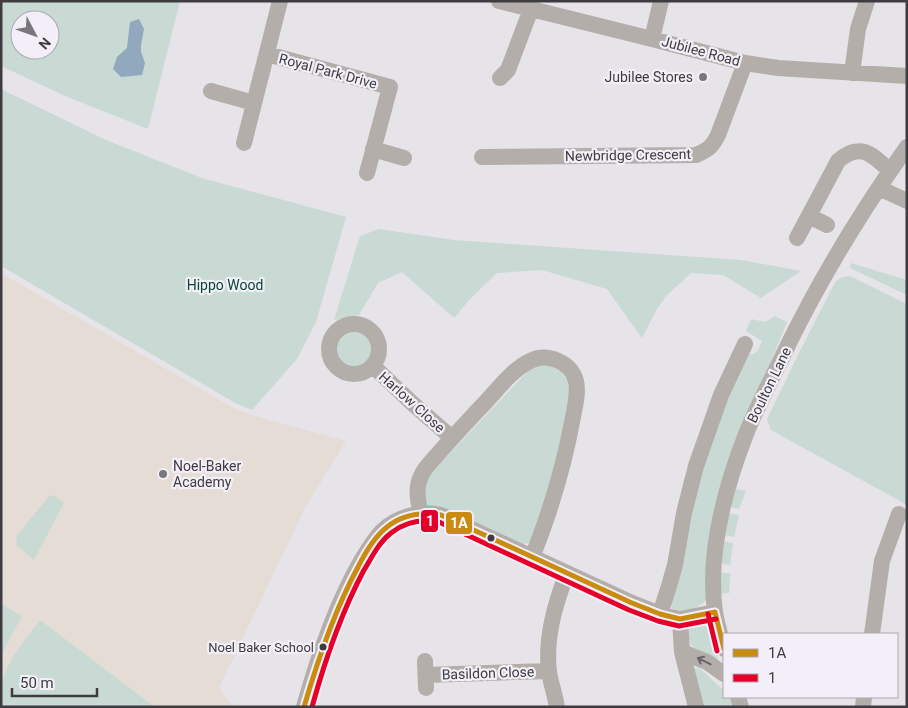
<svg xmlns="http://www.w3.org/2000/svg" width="908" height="708" font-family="Roboto,sans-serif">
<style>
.education{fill:#e5ddd5}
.green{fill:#c8dad3;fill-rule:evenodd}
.water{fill:#91a8bf}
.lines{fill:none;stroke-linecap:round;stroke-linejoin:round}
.minor{stroke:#b3aeaa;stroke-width:16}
.bus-1-casing{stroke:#f2eff8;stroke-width:9}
.bus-2-casing{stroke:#f2eff8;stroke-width:9}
.bus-1{stroke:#c98c10;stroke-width:5}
.bus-2{stroke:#e4002b;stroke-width:5}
.oneway{stroke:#676465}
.poi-dot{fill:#79777b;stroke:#f2eff8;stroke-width:2}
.bus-dot{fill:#3e3c40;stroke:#f2eff8;stroke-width:2}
.labels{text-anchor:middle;stroke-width:4.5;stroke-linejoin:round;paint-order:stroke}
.bus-label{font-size:13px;fill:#3e3c40;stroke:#f2eff8;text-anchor:end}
.street-label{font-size:14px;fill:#3e3c40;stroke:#f2eff8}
.poi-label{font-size:14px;fill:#3e3c40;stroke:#f2eff8;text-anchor:end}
.park-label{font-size:14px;fill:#074630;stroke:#f2eff8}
.line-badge{stroke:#f2eff8;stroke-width:2}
.badge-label{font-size:14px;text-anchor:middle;font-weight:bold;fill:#fff}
</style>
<rect width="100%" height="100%" fill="#e6e4e9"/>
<path class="education" d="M1,273L237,410L259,417L346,441L305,508L219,688L234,707H1Z"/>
<path class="green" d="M1,1H180L148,129L65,96L1,66ZM20,20H50V50H20Z
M1,89L106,140L202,178L346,217L316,322L297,359L252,410L237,404L1,266Z
M379,229L454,240L741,260L801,271L761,298L723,275L691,273L667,295L657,309L642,338L636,330L607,289L542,270L497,273L469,300L454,318L402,272L378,283L359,315L334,320L360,236Z
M851,263L907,280V295L850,268Z
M850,276L907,304V505L771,430L767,419L799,353L835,282L842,277Z
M775,316L787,322L766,374L706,600C698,609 686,612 674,610L670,605L710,436L746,355C758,354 758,351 762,341L746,331L751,319L765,322Z
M333 349a21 21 0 1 1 42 0a21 21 0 1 1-42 0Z
M544,364C559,369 562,372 571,385L555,473L531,542L525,544H519L427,505L423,484L431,473L528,371L533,367Z
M733,488L746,491L739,509L727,506Z
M50,495L54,496L64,503L34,560L16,545L17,535Z
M728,513L739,515L734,537L723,535Z
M721,541L733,543L730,565L718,563Z
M717,573H730L729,593L718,594Z
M1,604L22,616L1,655Z
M40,620L155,707H1V683L11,660L26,638Z
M699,623L705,625L711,633L718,659L716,660C709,656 700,653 694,648C689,643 685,631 691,625C693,624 697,624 699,623Z
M697,668L702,670L722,689L724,691V697H729L733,707H700L693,669Z"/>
<path class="water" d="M139,19L144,29L141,45V52L145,63L142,75L121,77L113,69L117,57L127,48L130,22Z"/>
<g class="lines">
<path class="minor" d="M499,1L652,39L745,63L778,68L907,76
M652,39L661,1
M267,54L390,87L367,173
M852,73L858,29L867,1
M500,78L508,70L531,9
M211,91L254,103
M244,143L280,1
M373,149L404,158
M482,157L696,155C708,150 712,147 718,135L745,63
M879,188L907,201
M809,216L827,225
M797,238L838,161C860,141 873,155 890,171
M329 349a25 25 0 1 1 50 0a25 25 0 1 1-50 0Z
M373,366L412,403L452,438
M421,514C418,502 415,488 421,476C424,468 431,462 437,455C451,439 466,423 480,408C495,393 511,370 530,361C547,352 571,362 576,381C579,394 574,410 572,422C566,454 558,484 548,514C543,529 538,543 532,557
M660,614L669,586L675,565L684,513L696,466L721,395L745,344
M680,619L682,652L696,707
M872,634L882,561L899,514
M724,649C721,637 717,624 715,612C707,554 725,488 746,434C758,404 774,375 788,345C822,276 862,210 907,147
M682,652L707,662L724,674
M425,661L426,688
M426,675L549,671
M738,697L741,707
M304,707C318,657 335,606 361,561C367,551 373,541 381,532C396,517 420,510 441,515L632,603L660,614L674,618L680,619L715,612
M557,707C555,695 551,684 549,672C545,638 555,604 567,573
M863,707L864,697"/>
<g class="bus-1-casing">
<path id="bus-1" d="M715,612L724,649
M304,707C318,659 334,611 358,567C365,553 374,537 387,527C402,515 422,512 441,515L632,603L660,614L680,619L715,612"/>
</g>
<g class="bus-2-casing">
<path id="bus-2" d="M708,614L717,651
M312,707C325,660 341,613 364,570C372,557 379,542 391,533C405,522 422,519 439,522L629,610L658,621L679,626L716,619"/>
</g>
<use href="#bus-1" class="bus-1"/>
<use href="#bus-2" class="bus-2"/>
</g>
<defs><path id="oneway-shaft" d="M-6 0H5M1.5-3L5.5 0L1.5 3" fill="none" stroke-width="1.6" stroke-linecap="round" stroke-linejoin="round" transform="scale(1.25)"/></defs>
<use class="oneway" href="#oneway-shaft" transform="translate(704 661) rotate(-153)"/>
<g class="poi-dot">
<circle cx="703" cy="77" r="5"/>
<circle cx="163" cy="474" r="5"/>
</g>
<g class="bus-dot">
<circle cx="491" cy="538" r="4.5"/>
<circle cx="323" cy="647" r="4.5"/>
</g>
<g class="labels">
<g class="bus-label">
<text x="314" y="652">Noel Baker School</text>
</g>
<g class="street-label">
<text transform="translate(701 51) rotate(15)" y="5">Jubilee Road</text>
<text transform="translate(328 71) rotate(15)" y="5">Royal Park Drive</text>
<text transform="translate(628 155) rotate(-1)" y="5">Newbridge Crescent</text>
<text transform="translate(769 385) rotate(-64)" y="5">Boulton Lane</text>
<text transform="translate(412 402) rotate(42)" y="5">Harlow Close</text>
<text transform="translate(488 673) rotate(-2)" y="5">Basildon Close</text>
</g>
<g class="poi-label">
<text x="693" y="82">Jubilee Stores</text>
<text x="173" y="471" text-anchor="start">Noel-Baker<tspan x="173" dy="16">Academy</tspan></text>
</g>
<g class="park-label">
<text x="225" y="290">Hippo Wood</text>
</g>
</g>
<g class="line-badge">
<rect x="420" y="509" width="19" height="24" rx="5" fill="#e4002b"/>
<rect x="445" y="511" width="28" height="24" rx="5" fill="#c98c10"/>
</g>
<g class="badge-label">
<text x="430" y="526">1</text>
<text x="459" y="528">1A</text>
</g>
<rect width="908" height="708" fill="none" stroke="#3e3c40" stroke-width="5"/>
<rect x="723" y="633" width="175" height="65" fill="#f2eff8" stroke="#aaa7ae"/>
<rect x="733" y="649" width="25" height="8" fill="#c98c10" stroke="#aaa7ae"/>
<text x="768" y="658" font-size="15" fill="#3e3c40">1A</text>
<rect x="733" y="674" width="25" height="8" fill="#e4002b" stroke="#aaa7ae"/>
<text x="768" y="683" font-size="15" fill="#3e3c40">1</text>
<g transform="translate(35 35) rotate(131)"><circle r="24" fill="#f2eff8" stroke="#aaa7ae"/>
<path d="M0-4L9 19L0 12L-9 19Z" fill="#79777b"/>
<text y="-8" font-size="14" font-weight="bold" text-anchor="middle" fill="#3e3c40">N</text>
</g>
<path d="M12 688v8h85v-8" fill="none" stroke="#3e3c40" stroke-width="2.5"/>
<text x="20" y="688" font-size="15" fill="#3e3c40" stroke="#f2eff8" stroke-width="4" paint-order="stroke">50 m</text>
</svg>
